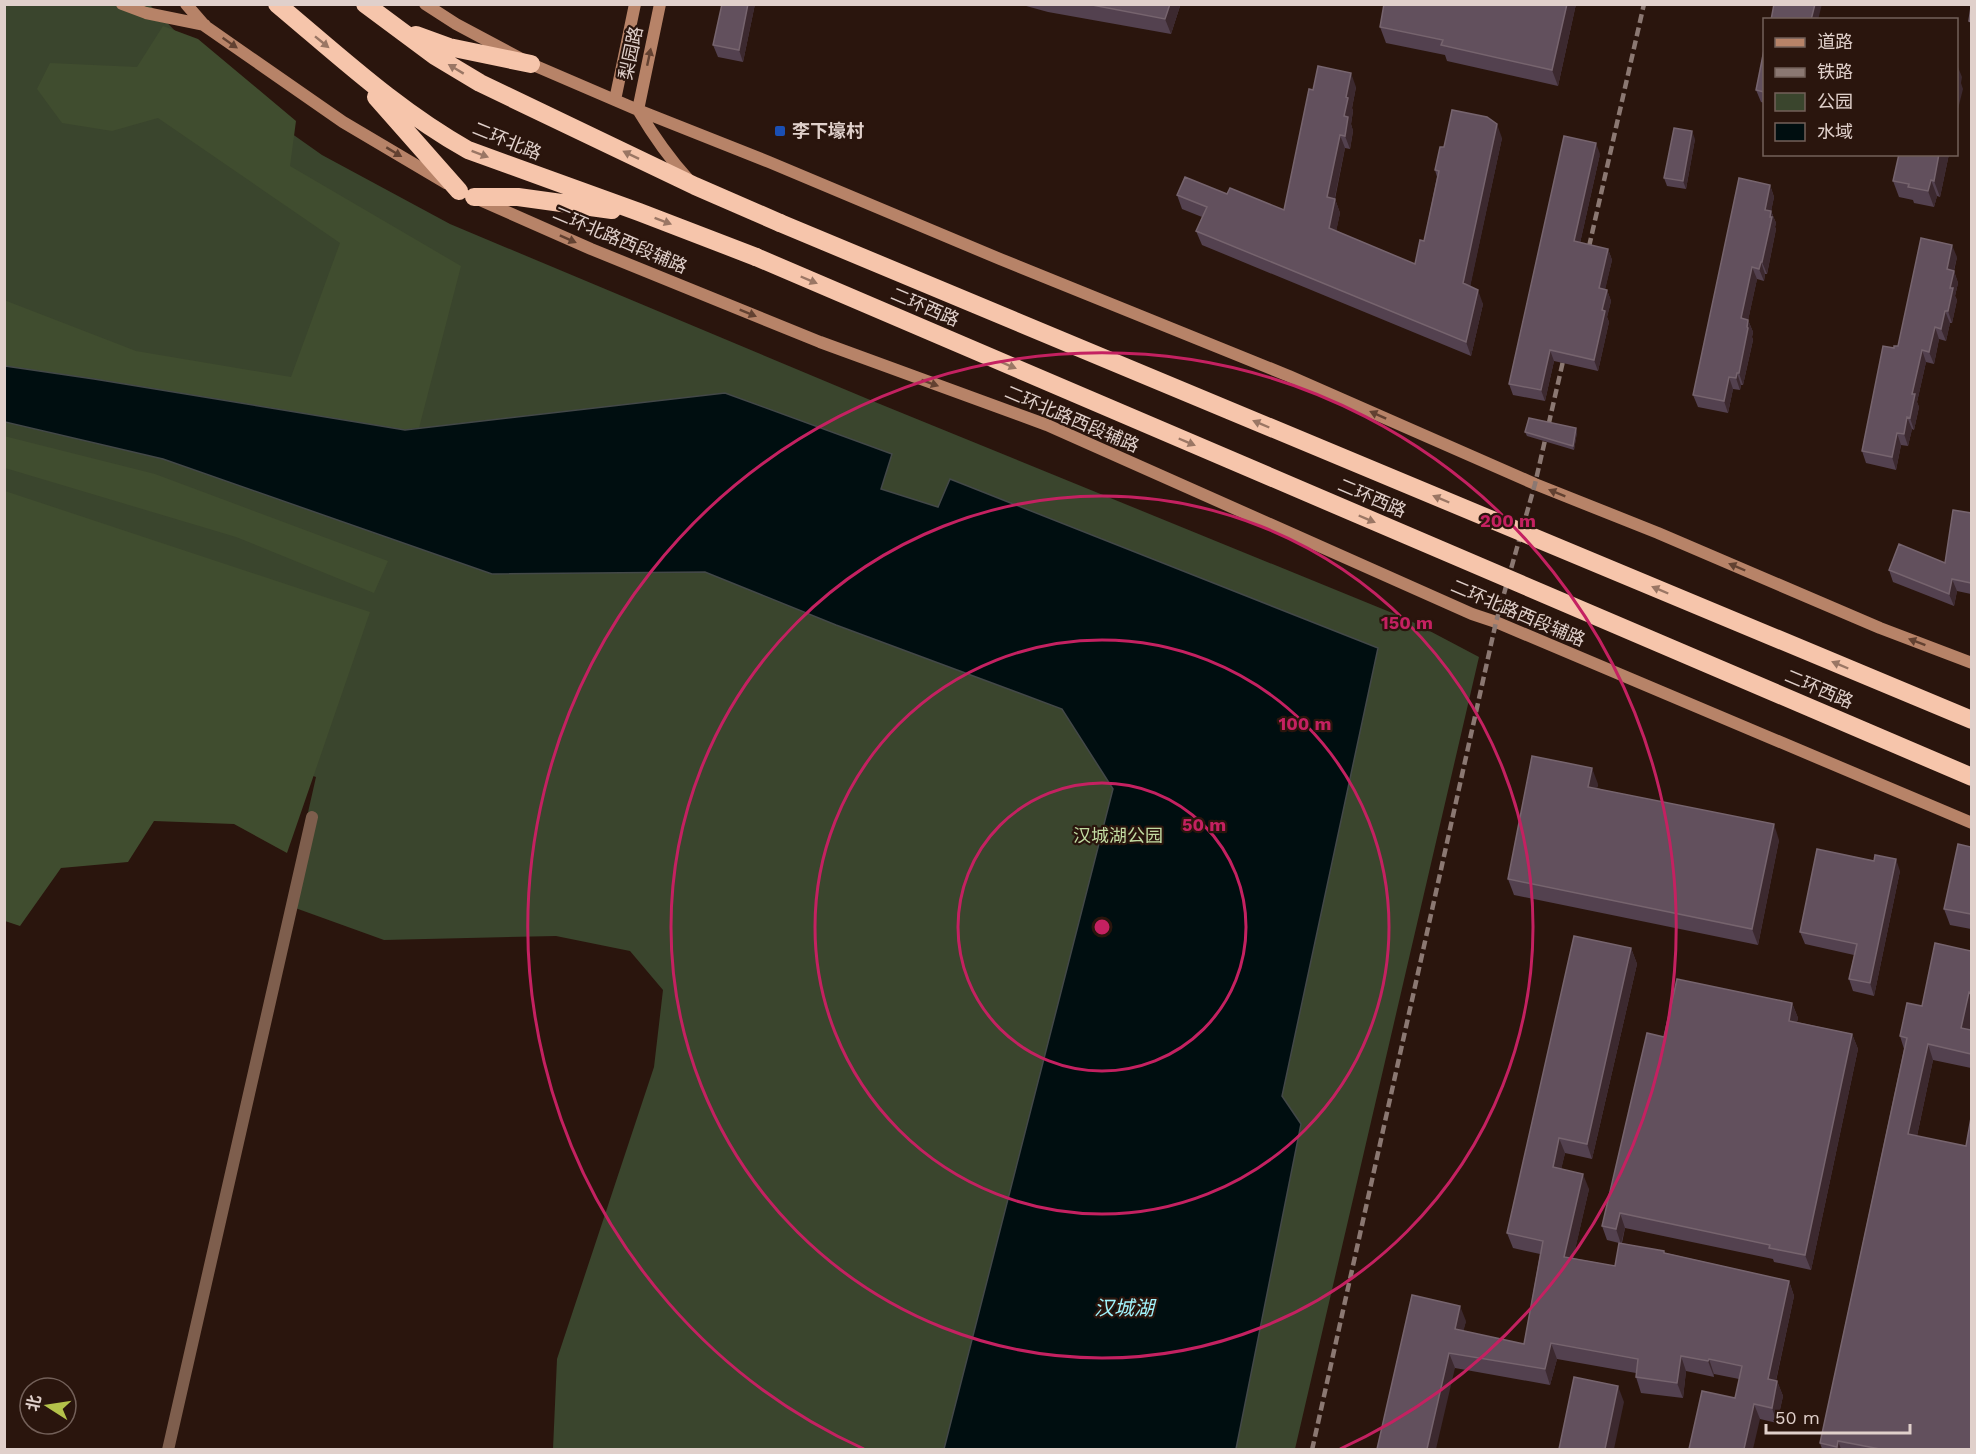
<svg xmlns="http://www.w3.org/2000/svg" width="1976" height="1454" font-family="'Work Sans','Noto Sans SC',sans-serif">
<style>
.green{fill:#3a452d}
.forest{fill:#404d2f}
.water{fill:#000e10;stroke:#434848;stroke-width:1.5}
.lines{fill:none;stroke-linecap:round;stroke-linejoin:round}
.street{stroke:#7e5e4d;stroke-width:12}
.secondary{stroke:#b78368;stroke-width:12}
.highway{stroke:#f6c5ab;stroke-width:18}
.rail{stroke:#8b7872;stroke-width:4.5;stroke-dasharray:9 4.5;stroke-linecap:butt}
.highway-bridge{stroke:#f6c5ab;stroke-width:18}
.wall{fill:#53414f}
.shaded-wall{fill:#3c292f}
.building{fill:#62505d;stroke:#76646e;stroke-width:1.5}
.oneway{fill:#9a7664}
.oneway2{fill:#624131}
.ring{fill:none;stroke:#c42161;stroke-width:3}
.transit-dot{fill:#1a4fb4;stroke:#2a150d;stroke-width:2}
.labels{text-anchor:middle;stroke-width:4.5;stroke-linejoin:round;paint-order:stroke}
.street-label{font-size:18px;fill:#e0d0cb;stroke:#2a150d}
.poi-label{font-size:18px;font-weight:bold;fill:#e0d0cb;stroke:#2a150d;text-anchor:start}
.park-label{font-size:18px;fill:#c2dba2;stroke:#2a150d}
.water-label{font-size:20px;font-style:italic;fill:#a1f3fc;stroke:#2a150d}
.centre{fill:#c42161;stroke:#2a150d;stroke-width:3}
.ring-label{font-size:18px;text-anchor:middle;font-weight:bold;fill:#c42161;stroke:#2a150d;stroke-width:4.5;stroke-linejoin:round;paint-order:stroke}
</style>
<rect width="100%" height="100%" fill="#2a150d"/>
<path class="green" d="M5,4L150,5L237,95L322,155L450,224L875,402L1407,619L1479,657L1295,1449H553L557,1359L654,1067L663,990L630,951L556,936L384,940L287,905L316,777L5,667Z"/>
<path class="forest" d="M163,26L198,39L296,121L290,166L461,266L419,428L280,442L5,371L4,300L136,351L291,377L340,243L158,118L112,131L62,123L37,89L50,63L137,67Z
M4,436L155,474L388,561L374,593L236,537L5,468Z
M5,491L370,612L287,853L234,824L154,821L128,862L61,868L20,926L5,921Z"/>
<path class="water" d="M5,366L94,379L405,430L725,393L892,454L881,489L938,507L950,479L1378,648L1282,1096L1301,1124L1236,1449H944L1113,789L1062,709L836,625L705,572L492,574L163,459L5,422Z"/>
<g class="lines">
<path class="street" d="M168,1450L312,817"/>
<path class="secondary" d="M122,4L146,13L205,25
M186,4L205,26L343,122L446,183
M425,4L456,24L531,64L638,110L769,162L1000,259L1289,376L1535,484L1658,533L1880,628L1972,663
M660,4L638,110C653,135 668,157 688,179
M615,100L635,4
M480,200L591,249L820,342L1047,425L1472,614L1496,622L1972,823"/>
<path class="highway" d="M277,4C338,55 398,111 468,150L639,212L756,257
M365,4L435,56L480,83L695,186L780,223
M416,35L449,47L531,64
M376,97L459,191
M474,197H518L612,210"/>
<path class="rail" d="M1586,260L1644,4
M1312,1450L1496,622L1535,484L1566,348"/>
<path class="highway-bridge" d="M780,223L1972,720
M756,257L1972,777"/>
</g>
<path class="wall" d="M755,4L743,62L718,57L713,45Z
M1019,4H1180V6L1171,34L1048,12Z
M1576,4L1558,86L1447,61L1445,55L1386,43L1380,27Z
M1764,50V103L1761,102L1756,90Z
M1356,87L1352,108L1353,111L1351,124L1353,131L1350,149L1345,148L1335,199L1340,213L1336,231L1415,264L1424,241L1437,177L1435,170L1444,147L1502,138L1470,286L1483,304L1471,356L1202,245L1196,231L1202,217L1182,209L1177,195L1227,194L1284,210L1313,90Z
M1695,139L1686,189L1667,186L1664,178Z
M1600,154L1580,243L1608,249L1612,260L1605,289L1607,290L1611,301L1607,317L1609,322L1598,371L1554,361L1545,401L1513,395L1509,384Z
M1899,154H1949L1940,197L1937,196L1934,207L1914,203L1913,200L1899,197L1893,181Z
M1770,185L1774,197L1771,211L1776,223L1775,227L1776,229L1767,274H1765L1764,281L1757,279L1748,320L1753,332L1752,337L1753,340L1743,385H1741L1740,390L1733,389L1728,413L1698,407L1693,395Z
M1957,257L1954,271L1958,283L1955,296L1957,300L1952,323H1950L1946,341L1939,339L1934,364L1926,362L1917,402L1919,407L1914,430L1912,429L1908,446L1901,445L1896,470L1866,463L1862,451L1894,348L1898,346Z
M1525,432H1577L1574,450L1527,436Z
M1971,513V594L1957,591L1954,606L1893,582L1889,570L1945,563Z
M1598,784L1597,788L1779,840L1758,945L1514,895L1508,879Z
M1971,847V929L1950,925L1944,909Z
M1874,861L1900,871L1874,996L1853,991L1849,979L1854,955L1805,944L1800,932Z
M1631,948L1637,964L1592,1159L1565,1153L1561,1169L1589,1189L1573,1258L1615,1266L1619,1243L1607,1240L1602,1226L1664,1037L1792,1003L1798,1018L1797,1022L1852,1034L1858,1049L1811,1270L1774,1262L1773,1259L1625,1228L1622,1243L1789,1281L1794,1296L1776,1381H1777L1783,1396L1777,1423L1760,1419L1735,1398L1739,1379L1714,1374V1377L1686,1371L1683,1398L1641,1393L1636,1377V1373L1557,1359L1550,1385L1455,1368L1377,1449L1466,1321L1463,1331L1524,1344L1540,1254L1513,1248L1507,1233Z
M1971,951V1023L1970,1030H1971V1068L1933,1060L1917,1136L1971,1449H1822L1820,1443L1904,1049L1900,1036L1922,1006Z"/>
<path class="shaded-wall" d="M748,4H755L743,62L739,50Z
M1170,4H1180V6L1171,34L1165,19Z
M1567,4H1576L1558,86L1552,70Z
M1815,4H1822L1818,20H1811Z
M1956,62L1962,77L1961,83L1963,89L1956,117Z
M1351,73L1356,87L1352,108L1353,111L1351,124L1353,131L1350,149L1345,136L1344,116L1346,97Z
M1497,124L1502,138L1468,297L1463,283Z
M1692,131L1695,139L1686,189L1683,181Z
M1340,135L1345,148L1332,211L1327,197Z
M1596,143L1600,154L1578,252L1574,241Z
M1939,154H1949L1940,197L1934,181Z
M1931,180L1937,196L1934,207L1928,191Z
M1770,185L1774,197L1769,222L1765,210Z
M1335,199L1340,213L1334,242L1329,228Z
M1771,211L1776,223L1775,227L1776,229L1767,274L1762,262Z
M1952,245L1957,257L1951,281L1947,269Z
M1608,249L1612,260L1603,299L1599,288Z
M1761,262L1765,274L1764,281L1759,269Z
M1752,267L1757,279L1746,330L1741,318Z
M1954,271L1958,283L1955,296L1957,300L1952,323L1948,311L1950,288Z
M1478,290L1483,304L1471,356L1466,342Z
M1607,290L1611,301L1607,317L1609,322L1598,371L1594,360L1602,310Z
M1945,311L1950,323L1946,341L1941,329Z
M1748,320L1753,332L1752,337L1753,340L1743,385L1739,373Z
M1935,327L1939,339L1934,364L1929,352Z
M1550,350L1554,361L1545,401L1541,390Z
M1922,350L1926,362L1917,402L1919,407L1914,430L1910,418L1912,394Z
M1737,373L1741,385L1740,390L1736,378Z
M1729,377L1733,389L1728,413L1724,401Z
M1907,417L1912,429L1908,446L1904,434Z
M1576,428L1577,432L1574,450L1573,446Z
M1897,433L1901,445L1896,470L1892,457Z
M1952,579L1957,591L1954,606L1949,594Z
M1592,768L1598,784L1594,803L1588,787Z
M1774,824L1779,840L1758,945L1752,929Z
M1896,859L1900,871L1874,996L1870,983Z
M1631,948L1637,964L1592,1159L1587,1144Z
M1969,992L1971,999V1023L1967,1043L1961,1028Z
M1792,1003L1798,1018L1794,1035L1789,1021Z
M1852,1034L1858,1049L1811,1270L1805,1255Z
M1928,1044L1933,1060L1914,1150L1908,1134Z
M1559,1138L1565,1153L1558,1183L1553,1167Z
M1583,1174L1589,1189L1570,1272L1564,1257Z
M1620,1213L1625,1228L1621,1244L1616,1229Z
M1789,1281L1794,1296L1773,1394L1768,1379Z
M1460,1306L1466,1321L1460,1345L1455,1329Z
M1551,1343L1557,1359L1550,1385L1545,1369Z
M1449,1353L1455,1368L1436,1449H1427Z
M1681,1356L1686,1371L1683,1398L1677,1383Z
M1709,1359L1714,1374V1377L1708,1361Z
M1777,1381L1783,1396L1777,1423L1772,1408Z
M1618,1386L1624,1402L1614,1449H1605Z
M1754,1404L1760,1419L1753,1449H1744Z
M1838,1441L1841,1449H1838L1837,1447Z"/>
<path class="building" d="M722,4H748L739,50L713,45Z
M1087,4H1170L1165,19Z
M1384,4H1567L1552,70L1441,45L1443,40L1380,27Z
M1774,4H1815L1811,20H1771Z
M1971,7V22L1969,21Z
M1764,50V92L1756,90Z
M1318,66L1351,73L1346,97L1348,98L1344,116L1348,117L1345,136L1340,135L1327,197L1335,199L1329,228L1415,264L1420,240L1424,241L1439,171L1435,170L1440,147H1444L1452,110L1487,117L1497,124L1463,283L1478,290L1466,342L1196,231L1207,207L1177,195L1185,177L1227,194L1230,188L1284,210L1309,89L1313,90Z
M1674,128L1692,131L1683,181L1664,178Z
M1564,136L1596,143L1574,241L1608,249L1599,288L1607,290L1602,310L1605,311L1594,360L1550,350L1541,390L1509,384Z
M1899,154H1939L1934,181L1931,180L1928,191L1908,187L1909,184L1893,181Z
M1739,178L1770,185L1765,210L1771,211L1770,217H1772L1762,262H1761L1759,269L1752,267L1741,318L1748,320L1747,327L1748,328L1739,373H1737L1736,378L1729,377L1724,401L1693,395Z
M1921,238L1952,245L1947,269L1954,271L1950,288H1953L1948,311H1945L1941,329L1935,327L1929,352L1922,350L1912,394H1915L1910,418L1907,417L1904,434L1897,433L1892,457L1862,451L1883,346L1894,348V346H1898Z
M1529,418L1576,428L1573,446L1525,432Z
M1953,510L1971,513V583L1952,579L1949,594L1889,570L1899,544L1945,563Z
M1532,756L1592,768L1588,787L1774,824L1752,929L1508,879Z
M1958,844L1971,847V914L1944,909Z
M1817,849L1874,861L1875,855L1896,859L1870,983L1849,979L1857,944L1800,932Z
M1574,936L1631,948L1587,1144L1559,1138L1553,1167L1583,1174L1564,1257L1615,1266L1619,1243L1664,1251V1253L1789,1281L1768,1379L1777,1381L1772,1408L1754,1404L1744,1449H1689L1702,1391L1735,1398L1742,1366L1709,1359L1708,1361L1681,1356L1677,1383L1636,1377L1638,1359L1551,1343L1545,1369L1449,1353L1427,1449H1377L1412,1295L1460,1306L1455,1329L1524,1344L1543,1241L1507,1233Z
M1935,943L1971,951V993L1969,992L1961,1028L1971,1030V1054L1928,1044L1908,1134L1966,1146L1971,1118V1449H1880L1838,1441L1837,1447L1820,1443L1907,1038L1900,1036L1907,1003L1922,1006Z
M1677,979L1792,1003L1789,1021L1852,1034L1805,1255L1769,1248L1770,1245L1620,1213L1616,1229L1602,1226L1647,1033L1664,1037Z
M1574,1377L1618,1386L1605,1449H1559Z"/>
<defs><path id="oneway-solid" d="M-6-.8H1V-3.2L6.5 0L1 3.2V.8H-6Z" transform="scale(1.5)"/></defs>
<g class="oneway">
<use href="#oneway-solid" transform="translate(322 42) rotate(39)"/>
<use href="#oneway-solid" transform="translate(456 69) rotate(-149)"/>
<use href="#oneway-solid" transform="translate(480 154) rotate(21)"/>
<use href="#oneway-solid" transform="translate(631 155) rotate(-154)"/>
<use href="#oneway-solid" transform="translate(663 221) rotate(21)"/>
<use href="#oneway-solid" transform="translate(809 280) rotate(23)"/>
<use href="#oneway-solid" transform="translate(1008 365) rotate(23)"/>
<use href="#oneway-solid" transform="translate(1261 424) rotate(-157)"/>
<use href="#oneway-solid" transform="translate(1187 442) rotate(23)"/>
<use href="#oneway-solid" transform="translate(1441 499) rotate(-157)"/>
<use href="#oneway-solid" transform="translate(1367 519) rotate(23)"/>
<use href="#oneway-solid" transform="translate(1660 590) rotate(-157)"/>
<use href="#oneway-solid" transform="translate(1840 665) rotate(-157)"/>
</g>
<g class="oneway2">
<use href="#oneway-solid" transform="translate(230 43) rotate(35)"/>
<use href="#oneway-solid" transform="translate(649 57) rotate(-78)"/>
<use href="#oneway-solid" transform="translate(394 152) rotate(31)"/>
<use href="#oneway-solid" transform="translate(568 239) rotate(24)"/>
<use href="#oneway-solid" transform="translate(748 313) rotate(22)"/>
<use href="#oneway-solid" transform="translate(930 383) rotate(20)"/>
<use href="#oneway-solid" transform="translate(1378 415) rotate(-156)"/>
<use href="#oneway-solid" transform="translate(1557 493) rotate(-158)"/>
<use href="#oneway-solid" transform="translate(1737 567) rotate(-157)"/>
<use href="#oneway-solid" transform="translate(1917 642) rotate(-159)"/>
</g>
<g class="ring">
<circle cx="1102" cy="927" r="144"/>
<circle cx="1102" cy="927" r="287"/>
<circle cx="1102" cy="927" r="431"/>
<path d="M864 1449A574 574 0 1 1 1340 1449"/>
</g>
<rect class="transit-dot" x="774" y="125" width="12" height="12" rx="3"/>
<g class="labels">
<g class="street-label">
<text transform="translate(631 53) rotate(-78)" y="6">梨园路</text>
<text transform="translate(507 141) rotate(22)" y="6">二环北路</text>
<text transform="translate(620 240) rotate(23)" y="6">二环北路西段辅路</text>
<text transform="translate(925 307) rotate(23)" y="6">二环西路</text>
<text transform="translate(1072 419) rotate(23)" y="6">二环北路西段辅路</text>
<text transform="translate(1372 498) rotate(23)" y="6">二环西路</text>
<text transform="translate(1518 613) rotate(23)" y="6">二环北路西段辅路</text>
<text transform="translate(1819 689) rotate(23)" y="6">二环西路</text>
</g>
<g class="poi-label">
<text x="792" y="137">李下壕村</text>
</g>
<g class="park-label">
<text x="1118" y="842">汉城湖公园</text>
</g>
<g class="water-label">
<text x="1124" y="1315">汉城湖</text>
</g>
</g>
<circle cx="1102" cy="927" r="9" class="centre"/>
<g class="ring-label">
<text x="1508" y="527">200 m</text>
<text x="1407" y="629">150 m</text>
<text x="1305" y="730">100 m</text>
<text x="1204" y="831">50 m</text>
</g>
<rect width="1976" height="1454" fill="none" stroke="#e0d0cb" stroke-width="12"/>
<rect x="1763" y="18" width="195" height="138" fill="#2a150d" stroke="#736059" stroke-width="1.5"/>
<rect x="1775" y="38" width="30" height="9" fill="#b78368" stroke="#736059" stroke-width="1.5"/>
<text x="1817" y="48" font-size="18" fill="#e0d0cb">道路</text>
<rect x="1775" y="68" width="30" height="9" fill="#8b7872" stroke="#736059" stroke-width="1.5"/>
<text x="1817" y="78" font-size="18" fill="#e0d0cb">铁路</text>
<rect x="1775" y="93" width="30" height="18" fill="#3a452d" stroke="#736059" stroke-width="1.5"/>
<text x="1817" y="108" font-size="18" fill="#e0d0cb">公园</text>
<rect x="1775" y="123" width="30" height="18" fill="#000e10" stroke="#736059" stroke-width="1.5"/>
<text x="1817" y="138" font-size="18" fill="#e0d0cb">水域</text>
<g transform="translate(48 1406) rotate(282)"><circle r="28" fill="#2a150d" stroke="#736059" stroke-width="1.5"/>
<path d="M0-4.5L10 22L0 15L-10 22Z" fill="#b4c24a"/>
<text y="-9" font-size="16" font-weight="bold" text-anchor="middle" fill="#e0d0cb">北</text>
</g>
<path d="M1766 1424v9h144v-9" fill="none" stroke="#e0d0cb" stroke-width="3"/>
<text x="1775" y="1424" font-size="18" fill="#e0d0cb" stroke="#2a150d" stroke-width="4.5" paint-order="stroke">50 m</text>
</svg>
